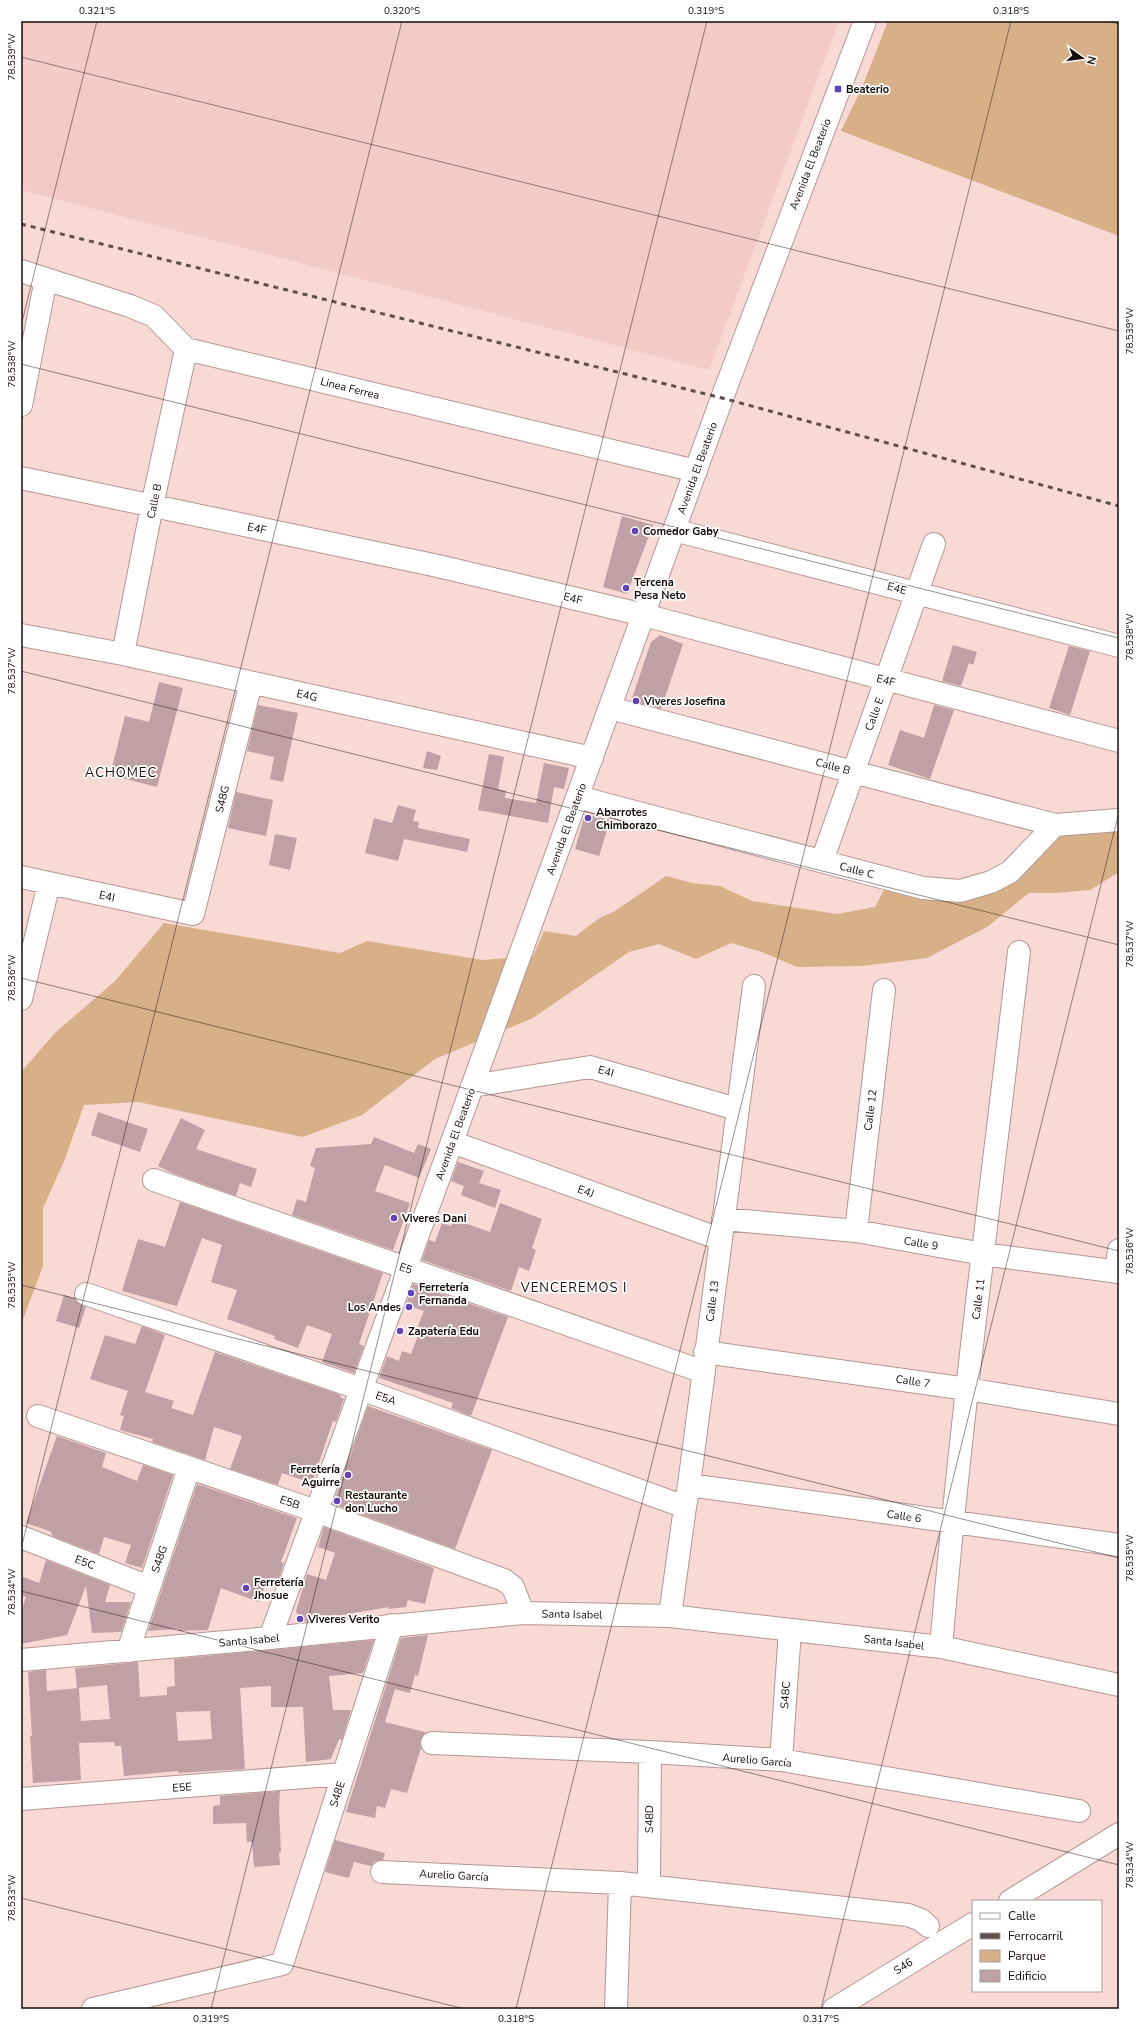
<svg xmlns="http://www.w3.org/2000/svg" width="1140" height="2030" font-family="'Nunito Sans',sans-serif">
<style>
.built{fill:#f2cbc5}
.green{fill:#d8b087}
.building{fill:#bfa0a5;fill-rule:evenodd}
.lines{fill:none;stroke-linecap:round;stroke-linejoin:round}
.minor-casing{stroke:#b39692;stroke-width:24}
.tertiary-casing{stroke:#b39692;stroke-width:24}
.minor{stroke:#fff;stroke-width:22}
.tertiary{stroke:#fff;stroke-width:22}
.rail{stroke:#5f4e4b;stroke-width:3;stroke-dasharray:5 5;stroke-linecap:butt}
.ticks{fill:none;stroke:#160c0a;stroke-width:1;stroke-opacity:0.45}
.poi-dot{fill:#6142bb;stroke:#fff;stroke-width:1.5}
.labels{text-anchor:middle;stroke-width:3.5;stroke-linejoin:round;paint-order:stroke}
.poi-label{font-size:11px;font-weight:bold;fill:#160c0a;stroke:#fff;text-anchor:start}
.street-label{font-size:11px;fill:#160c0a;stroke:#fff}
.quarter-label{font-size:13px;letter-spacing:1px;fill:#160c0a;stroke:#fff}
.neatline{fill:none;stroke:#160c0a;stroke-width:1.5}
.ticks-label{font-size:10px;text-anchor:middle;fill:#160c0a}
</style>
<rect width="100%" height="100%" fill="#f9d9d4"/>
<path class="built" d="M21,21H839L709,370L21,190Z"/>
<path class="green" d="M888,21H1119V236L841,131L863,85Z
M1119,827V872L1090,890L1054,893H1029L987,927L927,958L862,966L797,967L762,952L731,943L696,959L659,944L629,952L533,1018L435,1059L362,1115L303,1137L138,1102L84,1105L65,1159L43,1208V1266L21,1325V1072L56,1032L115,981L164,923L340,953L367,941L483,960L533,956L544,931L576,936L598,919L615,911L666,876L692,883L720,886L752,901L837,914L875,907L884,890L923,897L961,899L1063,831Z"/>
<path class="building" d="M622,516L653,525L627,594L603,587Z
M660,635L683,644L661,709L631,701L651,642Z
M953,645L977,652L973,665L969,663L961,686L942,681Z
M1069,646L1090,651L1070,715L1049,708Z
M159,682L183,688L157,787L110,775L125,716L149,722Z
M258,705L298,713L283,782L270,779L274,757L247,751Z
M934,705L954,710L930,779L888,765L900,730L924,738Z
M427,751L441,756L437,770L423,768Z
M489,754L504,757L498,789L506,791L505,798L536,803L544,763L569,768L564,789L554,787L548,823L478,810Z
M236,792L273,800L266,836L228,828Z
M398,805L416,810L413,821L419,822L418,828L470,839L467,852L404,839L398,861L365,853L374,818L392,823Z
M585,814L610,820L599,856L575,849Z
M275,834L297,838L290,870L269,865Z
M98,1112L148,1129L140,1152L91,1135Z
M181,1118L205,1130L196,1149L257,1169L251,1187L240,1183L236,1196L172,1173L158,1166Z
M374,1137L414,1153L418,1144L431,1149L419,1178L385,1165L375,1191L410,1203L393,1250L292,1215L297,1199L306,1202L315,1168L310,1166L316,1148L371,1144Z
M458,1162L484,1171L479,1183L501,1190L495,1208L461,1195L464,1186L451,1181Z
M180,1202L383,1273L359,1344L364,1346L354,1373L322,1362L332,1334L307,1325L298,1348L274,1339L275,1336L227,1319L237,1290L211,1282L222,1245L202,1238L177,1306L122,1291L138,1239L165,1247Z
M500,1203L542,1219L532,1248L536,1250L529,1271L519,1267L511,1291L422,1260L429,1240L435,1242L442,1223L451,1226L453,1219L490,1232Z
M413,1284L508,1317L471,1416L451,1408L453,1403L379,1378L387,1356L399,1361L402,1351L411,1354L421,1328L418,1326L424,1311L406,1305Z
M64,1295L74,1298L77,1302L86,1307L79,1328L56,1321Z
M142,1326L165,1335L145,1392L174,1401L171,1408L193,1415L215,1352L341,1395L340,1397L344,1399L336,1422L333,1421L312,1483L282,1473L278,1485L230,1469L242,1436L214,1427L205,1460L152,1442L153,1439L120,1430L124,1416L120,1415L128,1391L90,1379L105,1335L135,1344Z
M368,1406L492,1450L455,1549L333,1504Z
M57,1436L106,1453L102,1467L137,1481L143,1465L173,1475L142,1568L125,1563L131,1545L104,1537L99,1554L54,1537L51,1534L52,1532L26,1523Z
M197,1484L297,1518L281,1562L284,1563L276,1586L266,1583L259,1602L221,1588L208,1630L178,1631V1629L148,1631Z
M324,1527L434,1568L425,1604L408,1600L406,1607L388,1609L389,1607L301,1622L296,1611L307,1574L326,1580L335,1553L318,1547Z
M46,1560L110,1585L105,1602H131L121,1632L92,1633L86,1586L67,1635L21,1644V1612L26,1597L21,1595V1576L39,1583Z
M428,1635L418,1676L415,1675L410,1693L395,1689L385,1722L425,1732L420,1742L421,1748L407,1793L391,1789L385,1808L377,1806L375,1818L346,1812L401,1638Z
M374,1640L363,1673L329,1676L333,1710H351L342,1740L339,1739L331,1759L306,1762L303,1707H271V1686L240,1688L245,1769L178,1773V1771L124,1776L121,1746H115L114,1742L79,1743L81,1780L33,1783L30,1736H32L28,1672L46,1670L47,1691L79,1688L81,1721L110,1719L107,1685L77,1688L75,1668L138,1662L140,1697L167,1695V1687L175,1686L174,1659ZM210,1711L212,1739L178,1741L176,1712Z
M280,1791L279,1810L281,1852L279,1853L280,1865L254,1867L252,1842H247L246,1823L213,1824V1806L220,1805V1796Z
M335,1840L385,1853L383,1860L376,1861L371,1866L354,1862L349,1878L325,1872Z"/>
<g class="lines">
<g class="minor-casing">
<path id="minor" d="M21,271L130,306L154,316L186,349L696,471
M21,405L46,279
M21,478L438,566L644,615L1119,741
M674,530L1119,646
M21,635L123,654L592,758
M123,654L152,506L186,349
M610,708L1055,825
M578,797L923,888L960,891L991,882L1010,872L1055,825L1119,820
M822,861L934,544
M21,877L193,914L251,683
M21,999L49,883
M472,1086L590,1067L737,1109
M452,1142L720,1239
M154,1180L704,1372
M723,1219L856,1231L983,1254L1119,1272
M856,1231L884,990
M1116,1272L1119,1250
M86,1294L361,1389L685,1507
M705,1352L967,1389L1119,1414
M38,1416L316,1511L504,1580L513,1587L523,1613
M689,1485L1119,1545
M21,1537L149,1587
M670,1616L685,1507L689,1485L754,986
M941,1647C961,1415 992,1183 1019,952
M128,1651L189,1468
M21,1660L270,1638
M432,1743L650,1752L781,1760L1079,1811
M781,1760L790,1630
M21,1799L343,1774
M382,1872L620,1883L908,1915L921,1920L928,1926
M649,1885L650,1752
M1010,1901L1119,1834
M93,2009L282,1964L392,1625
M616,2009L620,1883
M834,2009L973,1924"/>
</g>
<g class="tertiary-casing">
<path id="tertiary" d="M865,21L722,398L452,1142L270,1638L523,1613L670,1616L941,1647L1119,1685"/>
</g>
<use href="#minor" class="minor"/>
<use href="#tertiary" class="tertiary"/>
<path class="rail" d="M21,224L722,398L1119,506"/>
</g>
<path class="ticks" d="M1107,21L1119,24M21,57L1119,331M21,326L97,21M21,364L1119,638M21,671L1119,945M21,978L1119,1251M21,1285L1119,1558M21,1549L402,21M21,1591L1119,1865M21,1898L465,2009M211,2009L707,21M516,2009L1011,21M821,2009L1119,812"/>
<g class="poi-dot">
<rect x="834" y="85" width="8" height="8" rx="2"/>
<circle cx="635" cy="531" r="4"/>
<circle cx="626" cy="588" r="4"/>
<circle cx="636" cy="701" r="4"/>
<circle cx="588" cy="818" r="4"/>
<circle cx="394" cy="1218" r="4"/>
<circle cx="411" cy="1293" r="4"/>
<circle cx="409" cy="1307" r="4"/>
<circle cx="400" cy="1331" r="4"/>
<circle cx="348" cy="1475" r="4"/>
<circle cx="337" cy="1501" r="4"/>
<circle cx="246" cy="1588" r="4"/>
<circle cx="300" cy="1619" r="4"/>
</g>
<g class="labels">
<g class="poi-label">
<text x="846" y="93">Beaterio</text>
<text x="643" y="535">Comedor Gaby</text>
<text x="634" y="586">Tercena<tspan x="634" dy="13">Pesa Neto</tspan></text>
<text x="644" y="705">Viveres Josefina</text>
<text x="596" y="816">Abarrotes<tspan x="596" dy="13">Chimborazo</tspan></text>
<text x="402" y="1222">Viveres Dani</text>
<text x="419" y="1291">Ferretería<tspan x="419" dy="13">Fernanda</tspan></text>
<text x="401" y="1311" text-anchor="end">Los Andes</text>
<text x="408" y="1335">Zapatería Edu</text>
<text x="340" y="1473" text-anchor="end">Ferretería<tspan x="340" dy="13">Aguirre</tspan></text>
<text x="345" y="1499">Restaurante<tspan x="345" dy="13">don Lucho</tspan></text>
<text x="254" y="1586">Ferretería<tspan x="254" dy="13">Jhosue</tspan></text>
<text x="308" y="1623">Viveres Verito</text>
</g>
<g class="street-label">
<text transform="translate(810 164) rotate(-69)" y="4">Avenida El Beaterio</text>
<text transform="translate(350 388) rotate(14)" y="4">Linea Ferrea</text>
<text transform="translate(697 468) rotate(-70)" y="4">Avenida El Beaterio</text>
<text transform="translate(154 501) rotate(-78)" y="4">Calle B</text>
<text transform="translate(257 528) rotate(12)" y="4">E4F</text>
<text transform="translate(897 588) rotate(15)" y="4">E4E</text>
<text transform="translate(573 598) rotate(14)" y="4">E4F</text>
<text transform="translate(886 680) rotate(15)" y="4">E4F</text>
<text transform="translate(307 695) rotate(12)" y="4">E4G</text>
<text transform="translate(874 714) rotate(-70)" y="4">Calle E</text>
<text transform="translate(833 766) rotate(15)" y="4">Calle B</text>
<text transform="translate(222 799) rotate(-76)" y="4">S48G</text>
<text transform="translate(566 829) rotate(-70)" y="4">Avenida El Beaterio</text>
<text transform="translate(857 870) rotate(15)" y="4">Calle C</text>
<text transform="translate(107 896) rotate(12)" y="4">E4I</text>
<text transform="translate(606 1071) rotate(15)" y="4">E4I</text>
<text transform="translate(870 1110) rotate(-83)" y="4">Calle 12</text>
<text transform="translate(455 1134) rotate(-70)" y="4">Avenida El Beaterio</text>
<text transform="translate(586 1191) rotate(20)" y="4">E4J</text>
<text transform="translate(921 1243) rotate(10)" y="4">Calle 9</text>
<text transform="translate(406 1268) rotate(19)" y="4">E5</text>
<text transform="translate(978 1299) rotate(-83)" y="4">Calle 11</text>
<text transform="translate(712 1301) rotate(-83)" y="4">Calle 13</text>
<text transform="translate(913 1381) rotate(8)" y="4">Calle 7</text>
<text transform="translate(386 1398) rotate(20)" y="4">E5A</text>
<text transform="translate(290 1502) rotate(19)" y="4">E5B</text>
<text transform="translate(904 1516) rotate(8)" y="4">Calle 6</text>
<text transform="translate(159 1559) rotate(-71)" y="4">S48G</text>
<text transform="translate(85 1562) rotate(21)" y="4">E5C</text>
<text transform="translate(572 1614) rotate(1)" y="4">Santa Isabel</text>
<text transform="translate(249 1640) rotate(-5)" y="4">Santa Isabel</text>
<text transform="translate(894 1642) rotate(7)" y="4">Santa Isabel</text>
<text transform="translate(785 1695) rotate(-86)" y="4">S48C</text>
<text transform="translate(757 1760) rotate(5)" y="4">Aurelio García</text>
<text transform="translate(182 1787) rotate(-4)" y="4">E5E</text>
<text transform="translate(337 1794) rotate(-72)" y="4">S48E</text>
<text transform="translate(649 1819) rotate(-89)" y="4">S48D</text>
<text transform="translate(454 1875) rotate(3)" y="4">Aurelio García</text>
<text transform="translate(903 1966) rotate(-32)" y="4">S46</text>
</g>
<g class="quarter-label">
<text x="121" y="777">ACHOMEC</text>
<text x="574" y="1292">VENCEREMOS I</text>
</g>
</g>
<rect width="1140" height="2030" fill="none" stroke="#ffffff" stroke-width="44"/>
<rect x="972" y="1900" width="130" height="92" fill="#ffffff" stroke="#a29e9d"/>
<rect x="980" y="1913" width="20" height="6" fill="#ffffff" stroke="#a29e9d"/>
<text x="1008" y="1920" font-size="12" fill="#160c0a">Calle</text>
<rect x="980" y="1933" width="20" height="6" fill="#5f4e4b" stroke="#a29e9d"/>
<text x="1008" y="1940" font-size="12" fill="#160c0a">Ferrocarril</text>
<rect x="980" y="1950" width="20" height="12" fill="#d8b087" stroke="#a29e9d"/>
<text x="1008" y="1960" font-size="12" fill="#160c0a">Parque</text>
<rect x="980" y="1970" width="20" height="12" fill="#bfa0a5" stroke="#a29e9d"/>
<text x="1008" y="1980" font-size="12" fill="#160c0a">Edificio</text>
<g transform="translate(1082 58) rotate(104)" stroke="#ffffff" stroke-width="3" paint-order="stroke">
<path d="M0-3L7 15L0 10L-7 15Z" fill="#160c0a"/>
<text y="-6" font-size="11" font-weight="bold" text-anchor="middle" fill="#160c0a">N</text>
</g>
<rect x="22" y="22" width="1096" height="1986" class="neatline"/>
<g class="ticks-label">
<text x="97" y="14">0.321°S</text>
<text x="402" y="14">0.320°S</text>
<text x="706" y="14">0.319°S</text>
<text x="1011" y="14">0.318°S</text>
<text transform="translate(11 57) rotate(-90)" y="4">78.539°W</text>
<text transform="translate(1129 331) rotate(-90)" y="4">78.539°W</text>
<text transform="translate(11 364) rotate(-90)" y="4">78.538°W</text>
<text transform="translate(1129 637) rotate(-90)" y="4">78.538°W</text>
<text transform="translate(11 671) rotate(-90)" y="4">78.537°W</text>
<text transform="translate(1129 944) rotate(-90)" y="4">78.537°W</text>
<text transform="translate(11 978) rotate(-90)" y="4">78.536°W</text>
<text transform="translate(1129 1251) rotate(-90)" y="4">78.536°W</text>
<text transform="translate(11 1285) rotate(-90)" y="4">78.535°W</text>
<text transform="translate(1129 1558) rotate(-90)" y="4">78.535°W</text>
<text transform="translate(11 1592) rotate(-90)" y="4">78.534°W</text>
<text transform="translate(1129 1865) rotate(-90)" y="4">78.534°W</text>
<text transform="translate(11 1898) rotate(-90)" y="4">78.533°W</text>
<text x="211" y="2022">0.319°S</text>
<text x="516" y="2022">0.318°S</text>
<text x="821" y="2022">0.317°S</text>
</g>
</svg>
